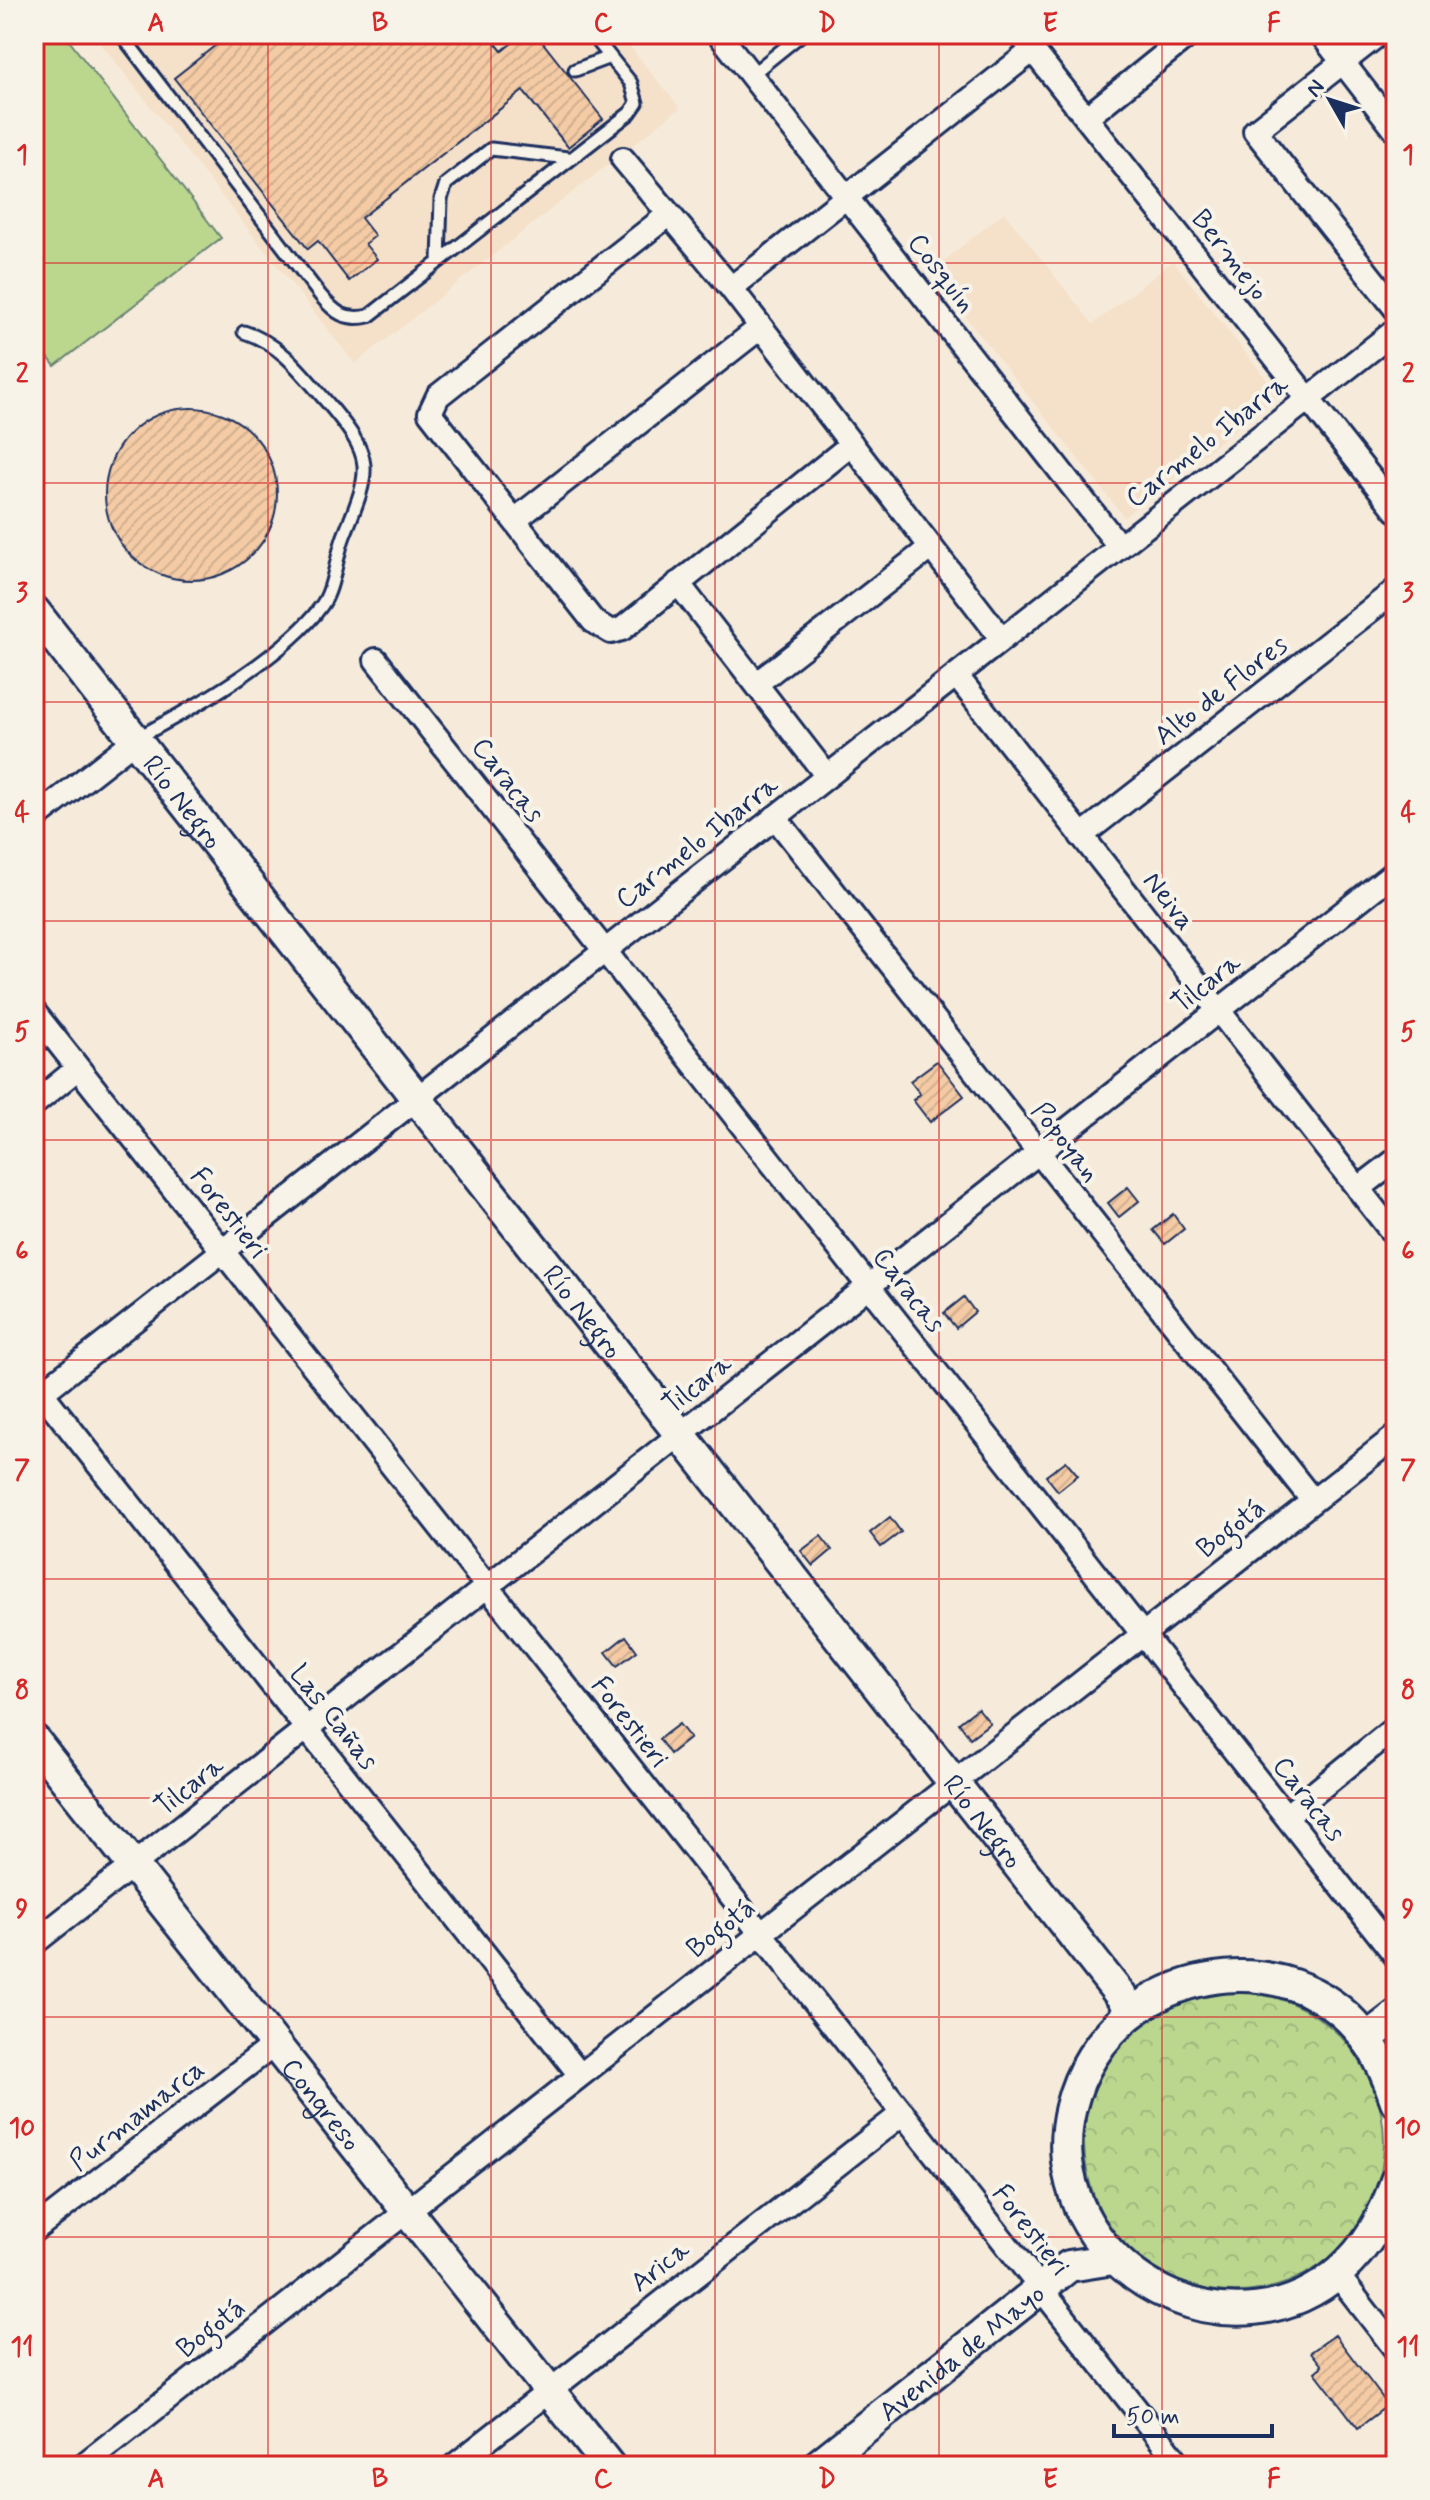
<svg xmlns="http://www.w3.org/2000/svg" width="1430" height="2500" font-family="Mynerve,sans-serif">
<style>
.built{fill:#f5e1ca}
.green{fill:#bbd78e;stroke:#6b8376;stroke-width:2}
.park{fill:url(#park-crowns);stroke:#6b8376;stroke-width:2}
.building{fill:url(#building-hatch);stroke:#1b2f5e;stroke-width:2}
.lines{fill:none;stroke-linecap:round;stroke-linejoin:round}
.lane-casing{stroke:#1b2f5e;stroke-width:17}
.street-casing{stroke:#1b2f5e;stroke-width:28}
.secondary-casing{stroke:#1b2f5e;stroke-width:36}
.lane{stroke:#f7f3e8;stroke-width:11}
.street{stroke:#f7f3e8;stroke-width:22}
.secondary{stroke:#f7f3e8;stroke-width:30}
.grid{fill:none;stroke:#d62828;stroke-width:2;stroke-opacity:0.55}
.labels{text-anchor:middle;stroke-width:8;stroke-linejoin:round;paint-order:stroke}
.street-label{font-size:28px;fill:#1b2f5e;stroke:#f7f3e8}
.neatline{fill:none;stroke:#d62828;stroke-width:3}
.grid-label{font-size:26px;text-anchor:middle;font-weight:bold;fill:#d62828}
</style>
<defs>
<pattern id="park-crowns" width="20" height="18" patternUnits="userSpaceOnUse" patternTransform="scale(2)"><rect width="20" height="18" fill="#bbd78e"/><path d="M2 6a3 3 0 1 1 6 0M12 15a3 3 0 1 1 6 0" fill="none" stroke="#a0b97d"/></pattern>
<pattern id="building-hatch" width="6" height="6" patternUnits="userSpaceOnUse" patternTransform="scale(2)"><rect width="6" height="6" fill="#f4cba4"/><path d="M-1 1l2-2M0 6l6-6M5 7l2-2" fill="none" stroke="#d1af90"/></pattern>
</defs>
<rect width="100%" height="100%" fill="#f6ebda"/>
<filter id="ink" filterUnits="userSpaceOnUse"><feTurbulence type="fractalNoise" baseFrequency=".0125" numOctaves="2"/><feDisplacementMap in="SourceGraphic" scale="16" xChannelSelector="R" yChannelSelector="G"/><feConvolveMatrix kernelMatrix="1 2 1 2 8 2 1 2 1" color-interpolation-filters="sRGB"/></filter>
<g filter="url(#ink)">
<path class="built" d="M93,34H620L680,108L355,364Z
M1004,212L1093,324L1173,261L1279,395L1124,517L930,272Z"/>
<path class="green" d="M34,34H64L221,238L55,366L34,339Z"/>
<path class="park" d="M1084 2142a150 150 0 1 1 300 0a150 150 0 1 1-300 0Z"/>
<path class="building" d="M230,34H488L502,51L523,34H536L603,119L568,147L523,91L361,218L375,236L365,244L377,259L349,281L318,241L308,249L174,78Z
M105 494a86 86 0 1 1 172 0a86 86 0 1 1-172 0Z
M937,1061L964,1096L930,1122L913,1100L920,1094L910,1081Z
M1128,1187L1139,1201L1119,1217L1108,1203Z
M1173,1214L1184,1229L1165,1244L1153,1230Z
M964,1297L975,1312L956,1328L944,1313Z
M1066,1461L1078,1475L1058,1491L1046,1476Z
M890,1517L901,1532L881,1547L870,1533Z
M821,1536L832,1550L813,1566L801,1551Z
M626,1636L637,1651L617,1666L606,1652Z
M978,1708L990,1723L970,1738L959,1723Z
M679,1724L690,1738L670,1754L659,1739Z
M1335,2335L1388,2405L1358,2428L1315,2372L1322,2366L1311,2352Z"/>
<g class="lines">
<g class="lane-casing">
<path id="lane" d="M121,34L320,295C335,313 345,321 369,316L630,113L637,103L631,83L592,34
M575,70L610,57
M751,75L802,34
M439,261L441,199L446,184L491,149L568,158
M135,739C190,710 286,656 322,605C334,588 336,557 344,536C372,467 375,459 326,401C301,372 281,344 244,332"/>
</g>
<g class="street-casing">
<path id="street" d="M719,34L1119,546
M1020,34L1396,510
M1321,34L1396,131
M1379,34L1255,131L1396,309
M1086,118L1190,34
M623,159L731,288L1002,639
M668,215L438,396L430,413L593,621L611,632L622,629L852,444
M731,288L1033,50
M515,520L761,327
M678,583L827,776
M376,660L1396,1956
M956,675L1396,1237
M756,684L930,548
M775,817L1313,1501
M34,819L135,740
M1081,836L1396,590
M34,1012L1181,2466
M34,1104L78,1068
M1358,1189L1396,1160
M42,1393L580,2075
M34,1399L1396,330
M1286,1816L1396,1727
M34,1943L1396,871
M34,2230L275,2044
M1337,2274L1396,2350
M82,2466L1396,1436
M454,2466L903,2113"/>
</g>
<g class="secondary-casing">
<g id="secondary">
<path id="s1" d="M34,611L1132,2010"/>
<path id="s2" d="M34,1740L609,2466"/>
<path d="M1366,2039L1396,2016"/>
<path d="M1396,2101C1389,2080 1381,2060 1368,2041C1299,1944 1151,1961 1092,2057C1073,2087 1063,2126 1067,2161C1082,2287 1240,2358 1339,2272C1368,2246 1384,2217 1396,2181"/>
<path id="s3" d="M817,2466L1069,2266L1113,2259"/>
</g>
</g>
<use href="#lane" class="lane"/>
<use href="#street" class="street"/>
<use href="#secondary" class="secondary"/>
</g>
</g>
<path class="grid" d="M268,34V2466M491,34V2466M715,34V2466M939,34V2466M1162,34V2466M34,263H1396M34,483H1396M34,702H1396M34,921H1396M34,1140H1396M34,1360H1396M34,1579H1396M34,1798H1396M34,2017H1396M34,2237H1396"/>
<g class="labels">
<g class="street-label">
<text transform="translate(1231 254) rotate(52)" y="10">Bermejo</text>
<text transform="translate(943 272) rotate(52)" y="10">Cosquín</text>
<text transform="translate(1206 440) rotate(-38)" y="10">Carmelo Ibarra</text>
<text transform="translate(1220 689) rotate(-38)" y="10">Alto de Flores</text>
<text transform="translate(509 779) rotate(52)" y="10">Caracas</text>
<text dy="10" stroke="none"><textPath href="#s1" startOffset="242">Río Negro</textPath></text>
<text transform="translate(696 841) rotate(-38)" y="10">Carmelo Ibarra</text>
<text transform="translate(1170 900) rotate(52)" y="10">Neiva</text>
<text transform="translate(1205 982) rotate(-38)" y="10">Tilcara</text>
<text transform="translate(1067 1141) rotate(52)" y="10">Popoyan</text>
<text transform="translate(230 1212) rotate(52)" y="10">Forestieri</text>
<text transform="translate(910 1289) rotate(52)" y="10">Caracas</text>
<text dy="10" stroke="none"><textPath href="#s1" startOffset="890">Río Negro</textPath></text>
<text transform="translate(696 1383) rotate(-38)" y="10">Tilcara</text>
<text transform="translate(1230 1527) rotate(-38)" y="10">Bogotá</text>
<text transform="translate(335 1716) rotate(52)" y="10">Las Cañas</text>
<text transform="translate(631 1721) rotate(52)" y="10">Forestieri</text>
<text transform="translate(188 1785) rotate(-38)" y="10">Tilcara</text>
<text transform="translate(1310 1798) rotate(52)" y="10">Caracas</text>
<text dy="10" stroke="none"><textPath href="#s1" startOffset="1538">Río Negro</textPath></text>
<text transform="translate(720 1927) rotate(-38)" y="10">Bogotá</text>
<text dy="10" stroke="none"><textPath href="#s2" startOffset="464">Congreso</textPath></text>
<text transform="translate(136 2114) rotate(-38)" y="10">Purmamarca</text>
<text transform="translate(1032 2229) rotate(52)" y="10">Forestieri</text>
<text transform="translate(659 2265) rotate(-38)" y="10">Arica</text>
<text transform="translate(210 2327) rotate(-38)" y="10">Bogotá</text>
<text dy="10" stroke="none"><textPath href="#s3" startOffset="184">Avenida de Mayo</textPath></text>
</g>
</g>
<rect width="1430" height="2500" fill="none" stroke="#f7f3e8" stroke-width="88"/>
<g transform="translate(1330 100) rotate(309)" stroke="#f7f3e8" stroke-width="6" paint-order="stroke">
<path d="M0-6L14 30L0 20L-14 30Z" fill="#1b2f5e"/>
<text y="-12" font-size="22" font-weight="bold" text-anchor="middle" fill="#1b2f5e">N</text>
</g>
<path d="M1114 2424v12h158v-12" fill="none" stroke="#1b2f5e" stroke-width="4"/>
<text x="1126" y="2424" font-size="24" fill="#1b2f5e" stroke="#f7f3e8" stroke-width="6" paint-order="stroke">50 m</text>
<rect x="44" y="44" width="1342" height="2412" class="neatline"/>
<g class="grid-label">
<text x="156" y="31">A</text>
<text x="380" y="31">B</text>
<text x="603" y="31">C</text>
<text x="827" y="31">D</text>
<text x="1050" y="31">E</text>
<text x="1274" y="31">F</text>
<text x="22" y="163">1</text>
<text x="1408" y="163">1</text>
<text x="22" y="382">2</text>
<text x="1408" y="382">2</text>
<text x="22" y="601">3</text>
<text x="1408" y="601">3</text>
<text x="22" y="821">4</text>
<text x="1408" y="821">4</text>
<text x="22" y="1040">5</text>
<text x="1408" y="1040">5</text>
<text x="22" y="1259">6</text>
<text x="1408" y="1259">6</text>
<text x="22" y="1478">7</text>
<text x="1408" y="1478">7</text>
<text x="22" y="1698">8</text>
<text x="1408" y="1698">8</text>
<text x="22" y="1917">9</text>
<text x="1408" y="1917">9</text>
<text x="22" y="2136">10</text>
<text x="1408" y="2136">10</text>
<text x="22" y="2355">11</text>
<text x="1408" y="2355">11</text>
<text x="156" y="2487">A</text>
<text x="380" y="2487">B</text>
<text x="603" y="2487">C</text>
<text x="827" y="2487">D</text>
<text x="1050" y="2487">E</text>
<text x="1274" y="2487">F</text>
</g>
</svg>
